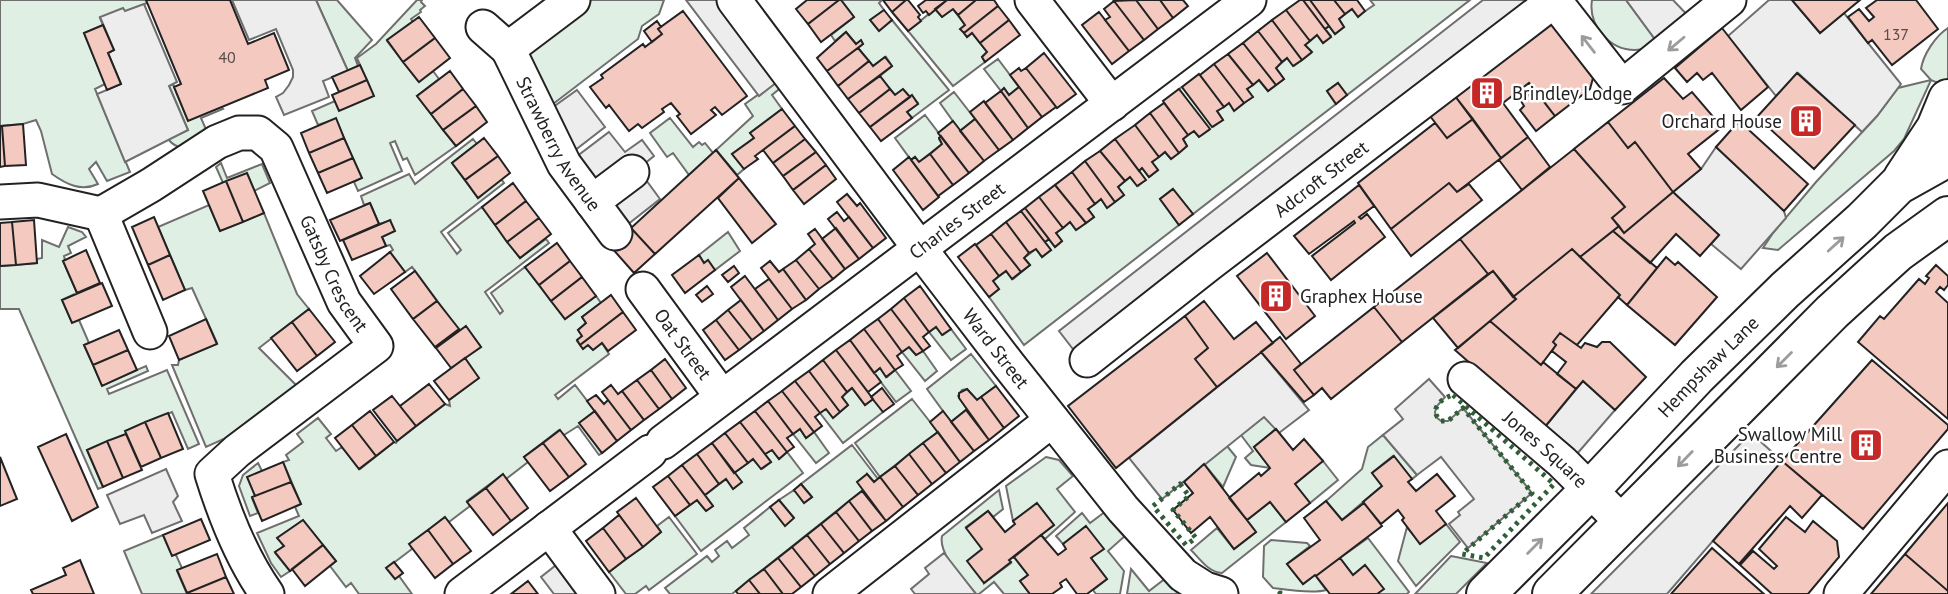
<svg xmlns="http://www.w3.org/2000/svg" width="1948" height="594" font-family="'PT Sans',sans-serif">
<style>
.green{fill:#e0efe3;stroke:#6f6f6f;stroke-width:2}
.parking{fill:#ededed;stroke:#6f6f6f;stroke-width:2}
.building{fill:#f3c9c0;stroke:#222;stroke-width:2}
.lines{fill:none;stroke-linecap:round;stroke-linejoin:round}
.minor-casing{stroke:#222;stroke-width:37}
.major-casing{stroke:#222;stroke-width:42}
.minor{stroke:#fff;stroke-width:33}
.major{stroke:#fff;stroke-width:38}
.hedge{stroke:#2f5e38;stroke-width:5;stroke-dasharray:3.5 5;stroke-linecap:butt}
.oneway{stroke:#9c9c9c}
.labels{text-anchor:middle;stroke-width:5;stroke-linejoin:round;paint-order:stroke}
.number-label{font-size:16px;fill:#564c4a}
.poi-label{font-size:19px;fill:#222;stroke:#fff;text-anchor:start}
.street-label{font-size:19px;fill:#222;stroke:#fff}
</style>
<rect width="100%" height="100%" fill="#fff"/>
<path class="green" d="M0,0H146L147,3L125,12L100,18L103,25L84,33L105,84L95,89L130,172L107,181L96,162L89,169L98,184C81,192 66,184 52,174L41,131L36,120L23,124L0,126Z
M316,0H337L372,40L355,58L358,66L348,71Z
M417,0H422L421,2L425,6L420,10L421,12L411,19L413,22L387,41L418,81L433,71L439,79L417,96L456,146L415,175L407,158L403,160L395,141L390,143L402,171L358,191L354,182L361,178L336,119L318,125L312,111L335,101L373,96L357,58L376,44Z
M573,0H664L659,14L642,26L638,39L540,114L508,49Z
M841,0H882L879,3L884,10L871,20L879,30L892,20L949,90L912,118L907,112L918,103L912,96L910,97L903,89L895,95L880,76L892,66L886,57L873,66L858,48L863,44L861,41L856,44L846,32L835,41L831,35L854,17Z
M1370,0H1470L1347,95L1338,83L1327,91L1336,104L1193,214L1173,189L1160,199L1179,225L1024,345L989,297L999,289L993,281L1006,271L1013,279L1030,265L1024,258L1036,249L1042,257L1051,250L1045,242L1049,239L1055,247L1062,241L1056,233L1070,222L1076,230L1094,217L1088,209L1101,199L1107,207L1124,195L1118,187L1130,177L1138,186L1145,180L1139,171L1142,168L1149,177L1158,170L1152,162L1165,152L1171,159L1187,146L1183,139L1194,131L1199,137L1209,130L1179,89L1182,87L1213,127L1223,120L1217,111L1229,103L1235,110L1252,97L1247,89L1259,80L1268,91L1284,79L1276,68L1287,58L1294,66L1311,53L1305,45L1317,35L1323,43L1331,36L1325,29L1329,26L1335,34L1344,27L1339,19L1352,9L1358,16L1374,5Z
M1592,0H1626L1657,42C1650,46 1644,50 1635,50C1609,50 1588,25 1592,0Z
M935,9L942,17L953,9L965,25L961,29L967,37L972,33L987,52L982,57L985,62L953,86L908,31Z
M1948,28V87L1931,80L1904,139L1894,151L1778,250L1763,248L1773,233L1816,182L1877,116L1898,88L1931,80L1921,69C1923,55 1936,35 1948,28Z
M998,59L1019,87L1009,95L1004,88L1001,91L984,69Z
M780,79L784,85L772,95L782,109L750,133L754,138L732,154L744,169L737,175L716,150L753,116L745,104Z
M173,84L188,120L221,107L223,109L201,118L208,134C193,143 182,156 168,139L188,130L169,86Z
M954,92L975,119L960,131L940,103Z
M925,115L941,136L939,139L942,144L919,162L915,157L911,160L895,138Z
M670,118L693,147L699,142L702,145L705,143L713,153L689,175L673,153L667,157L650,133Z
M473,139L477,144L452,163L478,198L501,179L504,183L441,232L457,254L461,250L448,233L482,207L520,258L546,239L549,243L485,292L500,314L503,311L491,293L525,267L565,319L596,296L601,303L582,317L586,323L578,330L582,336L577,341L583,348L588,345L593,350L602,343L609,354L555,395L558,399L575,385L595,411L580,423L602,453L599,455L578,426L564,435L559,430L524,457L528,462L506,479L502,475L467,501L470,506L449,522L445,518L410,544L412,549L387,568L399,576L412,594H359L351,583L346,587L330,566L336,561L303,520L278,538L284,546L275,553L290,571L281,577L271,563L257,533L299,516L295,507L301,504L283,462L289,460L286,455L303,442L297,434L318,418L331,434L326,438L336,451L342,447L360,469L394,442L396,443L397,441L445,404L450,406L449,400L478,378L465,358L481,347L466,327L436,348L435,347L458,329L412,267L405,272L390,252L393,250L390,245L386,246L382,237L390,221L379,224L370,203L364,205L361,196L409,174L415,184Z
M221,163L227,178L262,164L270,183L254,191L223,183L216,167Z
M209,205L220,231L264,213L297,294L309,309L259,348L297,386L226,438L206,447L172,365H178L179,360L217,343L192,288L185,290L158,227Z
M68,227L82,232L86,237L68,246L71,253L64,256L65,260L63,261L77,293L62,300L72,322L79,320L89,343L84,345L102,385L146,366L148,371L107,389L109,394L167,370L199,444L188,449L172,412L126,431V434L87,450L103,487L98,489L19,309H0V266L37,263V259L42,258V240L59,247Z
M728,232L740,251L715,270L708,261L704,263L699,255Z
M936,327L943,335L951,329L966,349L951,360L929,332Z
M909,347L916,355L923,351L937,371L925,381L902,352Z
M971,354L996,386L977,400L967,389L962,390L958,396L967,409L951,422L927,389Z
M880,368L887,377L895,370L911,391L896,402L874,373Z
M852,388L865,405L873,399L883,412L843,443L820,413L826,409L833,417L848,405L842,397Z
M912,399L938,432L880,477L855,443Z
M1265,416L1276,429L1254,447L1270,468L1251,465L1245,458L1253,451L1241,435Z
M800,429L806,438L814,432L829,453L816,463L793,434Z
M1383,435L1417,475L1412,479L1393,456L1372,473L1382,486L1342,520L1326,501L1362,469L1368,447Z
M852,445L878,479L874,482L867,474L863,490L732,594H670L665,588L707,556L712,562L719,556L715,550L727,541L732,548L749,535L744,528L770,507L794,518L779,500L794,490L805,502L812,497L801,484Z
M1227,446L1236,457L1223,487L1204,464Z
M772,450L779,459L787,452L803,473L701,551L675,516L697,500L706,511L713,506L705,495L726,479L734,488L741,482L734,473L753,459L762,469L771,462L765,454Z
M1046,457L1059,460L1073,476L1057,489L1075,512L1045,539L1041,535L1054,525L1037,504L1013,521L1006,486Z
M1323,461L1338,480L1310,503L1295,484Z
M258,463L262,471L255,496L252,498L258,513L250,516L239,486L243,475Z
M999,490L1003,509L993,517L988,511L966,527L982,549L984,583L1011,563L1009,560L1014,557L1028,575L1020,581L1030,594H1004L994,582L979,594H976C965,580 938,555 942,536Z
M1270,502L1286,522L1222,573C1208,572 1200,559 1191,550L1217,528L1234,549L1256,532L1247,520Z
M1106,511L1126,535L1108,551L1124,571L1120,594H1096L1093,590L1107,579L1091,558L1085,527L1063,544L1056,536L1082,513L1090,523Z
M669,517L697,554L649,590L646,586L635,594H626L609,572L661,532L657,526Z
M1446,524L1460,542L1416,586L1398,561L1407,527L1420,543Z
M163,535L172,555H176L182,568L177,571L187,594H142L124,551Z
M1368,538L1409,592L1407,594H1377L1365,566L1353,575L1340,558Z
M1271,540L1307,543L1310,546L1287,564L1303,584L1315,575L1326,590C1313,594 1288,590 1273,588L1263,577L1264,546Z
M1451,556L1487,563L1456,594H1415Z
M1131,569L1149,591L1166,578L1178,594H1127Z"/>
<path class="parking" d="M232,0H316L348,71L323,81L329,97L284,115L276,97L283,93L289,85L293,77V70L276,29L249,40Z
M686,0H749L799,65L759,96Z
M1483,0H1569L1093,375L1059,331Z
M1626,0H1673L1698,26L1657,42Z
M1769,0H1792L1820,33L1844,13L1901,84L1877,116L1862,132L1798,73L1776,96L1728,36Z
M144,4L177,82L169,86L188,130L125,162L97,94L121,84L108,53L114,50L100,17L123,8L125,11Z
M577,90L605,127L574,151L549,110Z
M609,132L625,152L642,140L654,156L638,169L660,199L627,225L576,157Z
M1716,147L1784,211L1786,218L1741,269L1711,244L1719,235L1673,192L1701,169Z
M1261,352L1309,410L1279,433L1264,417L1162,499L1129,458Z
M1429,379L1445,397L1437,406L1435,412L1436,417L1441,421H1448L1463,408L1532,493L1468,548L1449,524L1460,515L1458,512L1474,499L1441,457L1417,475L1383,435L1403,419L1395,409Z
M1583,381L1615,410L1576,455L1544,428Z
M1751,433L1782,461L1667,594H1591Z
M166,469L178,496L173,502L182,521L152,533L144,515L120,524L107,495Z
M579,547L614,594H554L541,577Z
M944,553L976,594H915L911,589L929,574L925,568Z"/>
<path class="building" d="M146,0H230L248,44L274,33L289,70L265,80L268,88L188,121L174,87L181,84Z
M807,0H839L808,24L796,9Z
M839,0H841L854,17L821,42L808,24Z
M883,0H906L892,12Z
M906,0H908L920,15L918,17L921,21L908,31L892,12Z
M926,0H947L929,15L926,11L923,13L918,6Z
M947,0H976L958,15L953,9L942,17L935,9Z
M976,0H994L998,6L964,33L960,29L965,25L958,15Z
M1136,0H1160L1173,18L1158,29Z
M1136,0L1158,29L1144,40L1114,1Z
M1160,0H1183L1188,6L1173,18Z
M1300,0H1303L1331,37L1323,43L1317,35L1310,41L1286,10Z
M1303,0H1310L1329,26L1325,29Z
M1310,0H1334L1345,14L1339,19L1344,27L1335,34Z
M1334,0H1357L1365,11L1358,17L1352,9L1345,14Z
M1792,0H1860L1820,33Z
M1877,0H1916L1938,29L1892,65L1872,40L1868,43L1848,17L1859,9L1869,21L1874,17L1866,8Z
M1114,1L1144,40L1129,51L1105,20L1110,17L1104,9Z
M998,6L1009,20L980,43L972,33L967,37L964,33Z
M884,10L892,20L879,31L870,20Z
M1286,10L1310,41L1305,45L1312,52L1302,60L1272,20Z
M683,11L747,96L722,115L715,107L711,110L716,115L691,134L677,116L680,114L671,103L662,109L664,112L642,128L638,124L629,131L609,105L606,108L590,87L603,78L601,75L643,44L645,47L662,34L658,29Z
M1099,12L1129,51L1112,64L1082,25Z
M419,17L435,38L403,62L387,40Z
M1009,20L1020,35L985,62L982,57L987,52L980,43Z
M1272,20L1302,60L1293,66L1287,58L1282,62L1258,31Z
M657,21L661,27L658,29L662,34L652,42L644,31Z
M1551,22L1593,78L1590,89L1555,116L1529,83L1503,103L1528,137L1501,158L1455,96Z
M103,25L114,50L108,53L121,84L107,90L84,33Z
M1722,28L1768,87L1741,110L1712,73L1703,80L1697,73L1687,82L1675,68Z
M1258,31L1282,62L1276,68L1284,79L1276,85L1243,43Z
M846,32L856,44L861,40L863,44L827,71L817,58Z
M435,38L450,58L419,82L403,62Z
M1243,43L1276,85L1268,91L1259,80L1253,85L1228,54Z
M858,48L869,61L838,86L827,71Z
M1044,53L1076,94L1057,108L1026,68Z
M1228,54L1253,85L1247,89L1253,97L1244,103L1214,64Z
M885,57L892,66L848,99L838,86L869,61L873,66Z
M1214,64L1244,103L1234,111L1229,103L1224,107L1200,75Z
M360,65L367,80L339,92L332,77Z
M1019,68L1021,71L1026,68L1056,107L1042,117L1010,75Z
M450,71L463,89L431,114L417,96Z
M1797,73L1855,125L1814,169L1757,117Z
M1199,74L1224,107L1217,111L1223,120L1212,127L1182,87Z
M880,76L890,89L859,113L848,99Z
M1664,78L1683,99L1692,92L1722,127L1688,154L1701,169L1673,192L1635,142L1628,148L1608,122Z
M367,80L374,96L339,111L332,95Z
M1338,83L1347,95L1336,104L1327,91Z
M1019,87L1042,117L1028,128L1001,91L1004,88L1009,95Z
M463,89L476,106L443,130L431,114Z
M890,89L895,95L903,89L910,97L870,127L859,113Z
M1179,89L1210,129L1199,137L1194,131L1188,135L1163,101Z
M1535,90L1555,116L1536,131L1520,110L1524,106L1521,101Z
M1001,91L1028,128L1013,140L985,103Z
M912,95L918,104L907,112L912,118L881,141L870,127Z
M1455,96L1473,119L1447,138L1430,116Z
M984,101L1013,140L999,150L970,112Z
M1164,103L1188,135L1183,139L1187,146L1179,153L1150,113Z
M476,106L487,122L456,146L443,130Z
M782,109L795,126L755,156L758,159L744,169L732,154L754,138L750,133Z
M1150,113L1179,153L1171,159L1165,152L1159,157L1135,125Z
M336,118L344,138L309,153L301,133Z
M975,119L999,150L984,161L960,131Z
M1473,119L1501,158L1457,192L1449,183L1391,229L1358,183L1435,123L1447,138Z
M953,121L984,161L969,173L938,133Z
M1739,121L1808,184L1784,211L1716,147Z
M1608,122L1628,148L1635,142L1673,192L1624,233L1612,218L1625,207L1574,149Z
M23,124L26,165L5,166L2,126Z
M1135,125L1159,157L1152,162L1158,170L1149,177L1142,168L1139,171L1115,139Z
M0,126H2L5,166L0,167Z
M795,126L805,139L773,163L763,150Z
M941,136L969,173L953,185L930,154L942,144L939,138Z
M1528,137L1550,167L1522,190L1499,160Z
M344,138L353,158L318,173L309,153Z
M484,138L498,156L465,180L452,163Z
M805,139L816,152L783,176L773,163Z
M1115,139L1146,180L1137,186L1130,177L1125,181L1100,151Z
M1574,149L1625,207L1612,218L1619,226L1580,257L1572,249L1513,297L1493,271L1488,274L1460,239Z
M716,150L739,178L655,254L631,228Z
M1100,151L1125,181L1118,187L1124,195L1115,202L1085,161Z
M816,152L826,165L793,190L783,176Z
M930,154L953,185L938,196L911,160L915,157L919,162Z
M498,156L510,173L478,198L465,180Z
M909,157L939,197L923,210L893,170Z
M353,158L362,178L327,193L318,173Z
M1085,161L1115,202L1107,208L1101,199L1095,204L1072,172Z
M826,165L836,179L804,204L793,190Z
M1072,172L1095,204L1088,209L1094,217L1086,223L1055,185Z
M247,173L264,213L243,222L226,181Z
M739,178L776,224L752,243L718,198Z
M226,181L243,222L220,231L203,191Z
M513,183L526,201L495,225L482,207Z
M1449,183L1457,192L1469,184L1482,200L1411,256L1391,229Z
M1055,185L1086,223L1076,230L1070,222L1063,228L1039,197Z
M1359,185L1374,206L1359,217L1361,219L1367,214L1385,237L1331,280L1312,256L1355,223L1354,221L1309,254L1294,236Z
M1173,189L1193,214L1179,225L1160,199Z
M1673,192L1719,235L1700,256L1676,234L1650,263L1613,231L1619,226L1624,233Z
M847,194L857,206L860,203L886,238L873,248L837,202Z
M1039,197L1063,228L1056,233L1062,241L1055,247L1025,208Z
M526,201L539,218L507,242L495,225Z
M370,203L379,224L340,241L330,220Z
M1025,208L1049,239L1045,242L1021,211Z
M1021,211L1051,250L1042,257L1036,249L1029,253L1006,222Z
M837,212L844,221L849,217L873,248L859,259L828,219Z
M154,217L170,255L148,265L132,227Z
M539,218L551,234L520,258L507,242Z
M34,220L37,263L16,265L12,222Z
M390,220L395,231L382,237L386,246L352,260L343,240Z
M12,222L16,265L0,266V223Z
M1006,222L1029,253L1024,258L1030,265L1021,272L991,234Z
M631,228L655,254L634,273L611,247Z
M836,228L859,259L845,269L822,239Z
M815,229L845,269L833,279L809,249L815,244L808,234Z
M1613,231L1657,268L1627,305L1618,297L1620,295L1580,257Z
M991,234L1021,272L1012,279L1006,271L999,276L976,245Z
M1460,239L1488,274L1402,342L1374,307Z
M557,243L570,261L539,285L525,267Z
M975,244L999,276L993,281L999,289L989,297L958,257Z
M809,249L833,279L819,289L796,260Z
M1572,249L1620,295L1577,345L1560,333L1553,342L1556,345L1541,365L1490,321L1516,299L1513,297Z
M86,250L100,283L77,293L63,261Z
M390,252L405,272L374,294L360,276Z
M1267,253L1315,316L1286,339L1237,276Z
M170,255L185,290L163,300L148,265Z
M699,255L704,263L708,260L715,270L685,293L672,275Z
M1666,257L1675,265L1678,262L1717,297L1675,345L1627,305Z
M796,260L819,289L806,300L783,269Z
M570,261L582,277L551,301L539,285Z
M770,261L779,272L783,269L806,300L792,309L761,268Z
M1936,265L1948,276V285L1944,290L1940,287L1936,292L1948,303V419L1858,342L1880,316L1884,319L1919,279L1925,284L1929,278L1926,276Z
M734,266L739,273L728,282L722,275Z
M415,271L437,301L413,319L391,289Z
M1493,271L1516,299L1458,348L1433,318Z
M745,276L778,320L764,331L731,287Z
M582,277L596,296L565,319L551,301Z
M769,279L792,309L778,320L755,289Z
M102,283L112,306L72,323L62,300Z
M707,286L713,294L702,302L696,295Z
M920,286L951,329L942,335L936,327L929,332L904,298Z
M611,295L623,312L580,345L577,340L582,336L578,330L586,323L582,317Z
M904,298L929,332L923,337L930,346L923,351L891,309Z
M741,300L764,331L752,340L728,310Z
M437,301L459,329L435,347L413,319Z
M1204,301L1234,339L1256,322L1273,343L1217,387L1195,359L1208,348L1185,316Z
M1374,307L1402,342L1331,399L1322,388L1314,395L1294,370Z
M309,309L335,342L317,356L292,322Z
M891,309L923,351L916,355L909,347L902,352L878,319Z
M728,310L752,340L739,350L716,320Z
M623,312L636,330L608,351L602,343L593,350L588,345L583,349L580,345Z
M1185,316L1208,348L1195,359L1217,387L1116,468L1068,406Z
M206,319L217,344L179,360L169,336Z
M878,319L902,352L897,356L903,365L895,370L864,329Z
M716,320L739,350L725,360L703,330Z
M1490,321L1541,365L1543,362L1576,389L1544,428L1455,350Z
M292,322L317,356L297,371L271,338Z
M466,326L481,347L451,368L436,348Z
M864,329L895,370L886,377L880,368L874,373L850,340Z
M119,330L128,350L93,365L84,345Z
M1560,333L1581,348L1585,343L1597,347L1602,342H1610L1646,377L1615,410L1583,381L1576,389L1557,374L1566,362L1552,351L1556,345L1553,342Z
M1280,337L1301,364L1294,370L1314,395L1304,402L1261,352Z
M850,340L881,382L868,392L836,350Z
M128,350L137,370L102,386L93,365Z
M836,350L873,399L865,405L852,388L847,392L823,360Z
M465,358L479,378L449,400L434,381Z
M665,359L686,388L672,399L651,370Z
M823,360L847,392L842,397L848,405L840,412L809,371Z
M1872,360L1948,425V429L1863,529L1782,461Z
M651,370L672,399L659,409L637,380Z
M809,371L840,412L833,418L826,409L820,413L795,381Z
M637,380L659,409L644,420L622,391Z
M795,381L820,413L815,417L822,426L814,432L782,391Z
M429,384L445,404L416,426L400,406Z
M611,385L618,394L622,391L644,420L631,430L602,392Z
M996,386L1019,416L1004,428L981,397Z
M882,388L894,404L883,412L871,397Z
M967,389L977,400L981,397L1004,428L989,440L959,398V393Z
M782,391L814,432L806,438L800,429L793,434L768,401Z
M596,395L604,404L608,400L631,430L617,441L587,401Z
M392,396L416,426L397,441L373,410Z
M768,401L793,434L787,438L794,447L787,452L755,411Z
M966,410L989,440L974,451L951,422Z
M370,411L394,442L376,456L352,425Z
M595,411L617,441L602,453L579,423Z
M755,411L787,452L779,459L772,450L765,454L740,422Z
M943,411L974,451L960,462L930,422Z
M168,413L183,449L161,458L145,422Z
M145,422L161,458L141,467L125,431Z
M740,422L771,462L761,469L753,459L748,463L725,433Z
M352,425L376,456L359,469L335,438Z
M1276,429L1293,450L1304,439L1323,461L1295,484L1310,503L1286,522L1270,502L1247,520L1229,498L1259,473L1261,476L1270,468L1254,447Z
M560,430L586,464L569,477L543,443Z
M938,432L960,462L946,473L923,443Z
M725,433L748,463L734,473L712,443Z
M66,434L98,507L72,521L38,447Z
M126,434L142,470L123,478L107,441Z
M107,441L123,478L103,487L87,450Z
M543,443L569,477L550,491L524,457Z
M712,443L742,482L733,489L726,479L719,484L697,454Z
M923,443L946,473L932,484L909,454Z
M697,454L719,484L705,495L682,465Z
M909,454L932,484L918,495L895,466Z
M1394,456L1412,479L1408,482L1416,491L1437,474L1455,496L1436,511L1446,524L1420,544L1402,520L1404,518L1398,510L1381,524L1363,502L1382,486L1372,473Z
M0,457L17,499L0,506Z
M1782,461L1822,495L1802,518L1790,506L1739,564L1713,541Z
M283,462L291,482L255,496L247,477Z
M1204,464L1256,532L1234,549L1210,517L1191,533L1173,510L1193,493L1184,482Z
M682,465L713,506L706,511L697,500L690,505L668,476Z
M895,466L918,495L903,507L880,477Z
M503,474L528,508L511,521L486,488Z
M867,474L874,482L880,477L903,507L886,521L857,482Z
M668,476L690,505L675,516L653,487Z
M291,482L301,504L262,521L252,497Z
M801,484L812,497L804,503L794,490Z
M486,488L511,521L493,535L467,502Z
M862,491L886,521L872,531L849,501Z
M636,498L661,532L643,547L617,512Z
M779,500L794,518L785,526L770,507Z
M849,501L872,531L859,541L836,512Z
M1326,501L1342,520L1364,503L1382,526L1316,576L1315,575L1303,584L1287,564L1320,540L1304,518Z
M1037,503L1054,525L1009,560L1011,562L984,583L967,561L982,549L966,528L988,511L1005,532L1015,524L1013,521Z
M1948,503V591L1905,554Z
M836,512L859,541L844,553L821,524Z
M619,515L643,547L626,559L603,528Z
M445,517L471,551L453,564L428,530Z
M1786,517L1805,532L1813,521L1837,541L1839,557L1808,594H1772L1740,565L1753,551L1774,569L1777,566L1759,549Z
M201,519L210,540L172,556L163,535Z
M303,520L323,545L290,571L275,552L284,546L277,538Z
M821,524L844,553L830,564L807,535Z
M1086,526L1104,549L1091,558L1107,579L1087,594H1077L1066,579L1060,583L1062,587L1052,594H1030L1020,581L1028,575L1014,557L1041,535L1058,555L1066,549L1063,544Z
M603,528L626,559L609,572L586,541Z
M428,530L453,564L435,578L409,544Z
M807,535L830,564L815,576L792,547Z
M323,545L336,561L305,586L292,569Z
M792,547L815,576L801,587L778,558Z
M1712,548L1764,594H1671Z
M217,554L226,577L187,593L177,570Z
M1905,554L1948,591V594H1871Z
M778,558L801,587L792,594H783L764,569Z
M1340,558L1353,575L1365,565L1384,589L1377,594H1330L1316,576Z
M80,560L94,594H33L31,590L66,575L63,568Z
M394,562L403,573L395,579L386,568Z
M764,569L783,594H760L749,580Z
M226,577L234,594H187V593Z
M749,580L760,594H738L736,591Z
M528,581L538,594H511Z"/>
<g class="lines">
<g class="minor-casing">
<g id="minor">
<path id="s1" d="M573,0L508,49L564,164L615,233"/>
<path id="s2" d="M734,0L933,266L1008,364L1123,509L1183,575L1205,589L1221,594"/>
<path d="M1032,0L1112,104"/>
<path d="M1554,0L1622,87L1729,0"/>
<path d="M483,27L508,49"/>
<path d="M0,202L38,200L101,214"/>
<path d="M592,202L632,172"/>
<path id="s3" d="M101,214L151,185L217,142L239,133H258L276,148L344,302L376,346L237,451L212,474C225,516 242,559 267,594"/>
<path d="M101,214L150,332"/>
<path id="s4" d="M643,289L722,397"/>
<path id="s5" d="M1087,360L1209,264L1555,0"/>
<path id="s6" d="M1465,379L1562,462L1623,523"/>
<path id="s7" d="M663,442L1249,0"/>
<path d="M549,528L598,594"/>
<path d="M462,594L650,452"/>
<path d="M830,594L1052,420"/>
<path d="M1841,594L1948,467"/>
</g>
</g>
<g class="major-casing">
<g id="major">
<path d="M1903,178L1936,128L1948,99"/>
<path id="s8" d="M1486,594L1590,490L1697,376L1785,290L1862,221L1898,185L1948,157"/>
<path d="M1552,594L1832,312L1898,252L1948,216"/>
</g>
</g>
<use href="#minor" class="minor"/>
<use href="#major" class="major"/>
<path class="hedge" d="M1453,395L1554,484L1484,558L1462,554L1532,493L1463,408L1448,421H1441C1428,410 1441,398 1453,395Z
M1180,484L1189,496L1173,510L1196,538L1186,545L1153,506Z
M1281,594L1280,593L1287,594"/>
</g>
<defs><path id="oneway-shaft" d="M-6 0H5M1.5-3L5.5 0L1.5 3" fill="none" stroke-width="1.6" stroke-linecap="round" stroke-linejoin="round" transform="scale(1.75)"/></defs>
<g class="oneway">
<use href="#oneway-shaft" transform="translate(1588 44) rotate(-128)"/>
<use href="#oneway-shaft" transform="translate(1676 44) rotate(140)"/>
<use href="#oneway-shaft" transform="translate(1836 244) rotate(-42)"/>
<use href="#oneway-shaft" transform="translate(1784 360) rotate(135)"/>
<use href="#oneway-shaft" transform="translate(1685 459) rotate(134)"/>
<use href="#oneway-shaft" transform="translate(1535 546) rotate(-45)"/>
</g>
<defs>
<g id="building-square" transform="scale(1.75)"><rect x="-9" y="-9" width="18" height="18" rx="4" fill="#c62828" stroke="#fff"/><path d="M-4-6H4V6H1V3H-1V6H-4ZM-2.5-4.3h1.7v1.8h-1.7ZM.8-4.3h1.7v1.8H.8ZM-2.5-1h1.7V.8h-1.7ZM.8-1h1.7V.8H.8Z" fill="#fff"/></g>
</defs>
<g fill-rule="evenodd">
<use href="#building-square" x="1487" y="93"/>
<use href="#building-square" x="1806" y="121"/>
<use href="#building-square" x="1276" y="296"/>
<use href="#building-square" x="1866" y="445"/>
</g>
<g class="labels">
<g class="number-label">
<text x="1896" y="40">137</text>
<text x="227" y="63">40</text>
</g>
<g class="poi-label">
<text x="1512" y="100">Brindley Lodge</text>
<text x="1782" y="128" text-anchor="end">Orchard House</text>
<text x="1300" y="303">Graphex House</text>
<text x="1842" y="441" text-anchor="end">Swallow Mill<tspan x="1842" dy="22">Business Centre</tspan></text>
</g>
<g class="street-label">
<text dy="7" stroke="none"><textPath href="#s1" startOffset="189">Strawberry Avenue</textPath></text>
<text dy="7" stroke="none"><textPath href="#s5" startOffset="296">Adcroft Street</textPath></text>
<text dy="7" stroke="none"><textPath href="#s7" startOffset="368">Charles Street</textPath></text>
<text dy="7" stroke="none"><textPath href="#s3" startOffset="341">Gatsby Crescent</textPath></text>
<text dy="7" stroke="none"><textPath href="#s4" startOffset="68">Oat Street</textPath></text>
<text dy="7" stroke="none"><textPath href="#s2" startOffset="436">Ward Street</textPath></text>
<text dy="7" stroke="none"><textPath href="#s8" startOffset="318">Hempshaw Lane</textPath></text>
<text dy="7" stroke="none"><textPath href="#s6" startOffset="107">Jones Square</textPath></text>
</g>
</g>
</svg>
